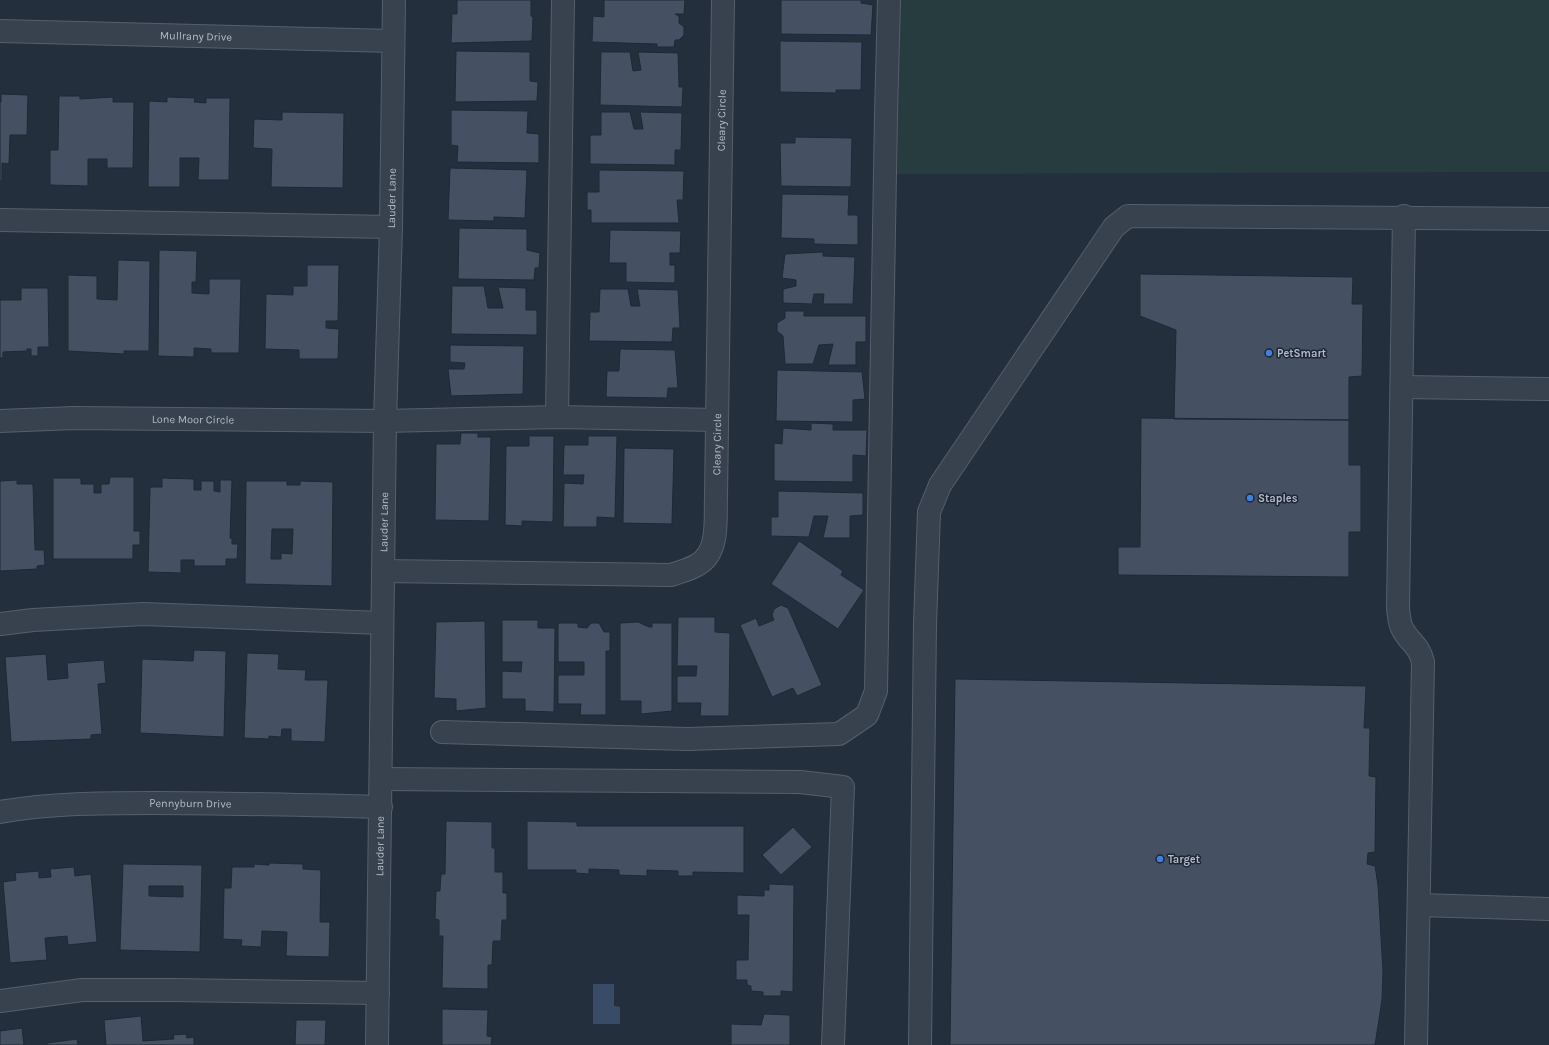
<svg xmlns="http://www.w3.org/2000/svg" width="1549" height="1045" font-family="Karla,sans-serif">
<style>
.green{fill:#263c3f}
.water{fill:#394c67}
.building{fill:#455162;stroke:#1f2835;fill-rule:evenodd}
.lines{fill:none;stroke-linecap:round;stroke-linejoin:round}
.minor-casing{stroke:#565f6c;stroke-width:24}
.minor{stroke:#38414e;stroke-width:22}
.shop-dot{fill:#3f7fe0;stroke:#1d2633;stroke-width:1.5}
.labels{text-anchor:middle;stroke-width:3;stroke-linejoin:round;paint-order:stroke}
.street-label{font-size:11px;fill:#b4bcc9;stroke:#1d2633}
.poi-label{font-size:11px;font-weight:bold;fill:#b4bcc9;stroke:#1d2633;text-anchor:start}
</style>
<rect width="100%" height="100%" fill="#242f3e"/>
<path class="green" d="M900,0H1549V172L897,174Z"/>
<path class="water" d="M593,984H614V1006L620,1007V1024H593Z"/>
<path class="building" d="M457,0H531V16L533,17L532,41L451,43L452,14H457Z
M604,0H685L684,14H675L679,16V23L684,27V35L679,40H675L674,47H657V44L592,42L593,16L604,17Z
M781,0H861V3L873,5L871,35L781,34Z
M780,41L862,42L861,90H836V93L780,92Z
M456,51L530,52V81L538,82L537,101L455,102Z
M601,52H630L633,71L641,70L638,52L678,53L679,87H683L682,107L600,105Z
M1,94L28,95L27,135H10L9,164L2,163V181H0V102H1Z
M59,96H80V99L113,97V102H134L133,168H107V159H88V186L50,185V150H58Z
M167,97L195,98L194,102L206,103V98H230L229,180H198L199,158H180V187H148L149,101L167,102Z
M451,110L528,111L527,133L539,134V163L457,162L458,146L451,145Z
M282,112L344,113L343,188L271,187L272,149L253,148L254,119L282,120Z
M601,112H630L634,129H643L640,112L682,113L681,150H675V165L590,164V135H601Z
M795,137L852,138L851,187L781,186L780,143H795Z
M450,168L527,170L525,218L494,217V221L448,220Z
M599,170L684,171L683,200H677L679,223H591V210H587V192H599Z
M782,194L849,195L848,215H858V245L814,244V239L781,238Z
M459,228L527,229V250L540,253L539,268H535L534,280L458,279Z
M610,230L681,231L680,253H670V265H675V283L626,282V263H609Z
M159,250L197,251L196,282H192V293L209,294V279H241L239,353H211V349L194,348V357L158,356Z
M823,252V256L855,257L853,304H823L824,294H814L812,304L783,303V289L796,286V280L782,278L785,254Z
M118,260L150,261L149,351H124V354L68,351V275L97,276V299L117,300Z
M307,265H339L338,321H326V328L339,329L338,359H299V350L265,349L266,294L293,295V286H307Z
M1140,274L1353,277L1352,304H1363L1362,376L1349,377V420L1174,419L1176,330L1140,316Z
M452,286H484L488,308H503L498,287L526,288V310H537V335L451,334Z
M21,288H48L49,347H38V356H31V349H27V351L3,352V358H0V300H21Z
M600,289H628L631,306H640L637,289L678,290L680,328H673L672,342L589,341L590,312H599Z
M785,311H804V316H866V342H856V365H828L833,344L819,345L813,364H785L783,336L777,331V323L785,318Z
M450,345L524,346L523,394L451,396L448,369H464L465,363L450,362Z
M620,349L675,350L678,388H668L667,398L606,397L607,371H619Z
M777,370L862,372L865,399L853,400V422L776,421Z
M1141,418L1349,420V465H1361V532H1349V577L1118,575V547H1140Z
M811,423L833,424V430H867L866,456L853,455V482L774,481V443L782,444L783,428L811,430Z
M461,433H478V437H491L489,521L435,520L436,444H460Z
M529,436H554L553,522L522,521V526L505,525L506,446H529Z
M588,436H617L615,518L597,517V527H563L564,483L583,484L584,475H563L564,445H588Z
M624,448L674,449L672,524L623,523Z
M110,477H134V531H140V545H133V559H53V478H81V484H94V493H101V484H109Z
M162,478L194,479V490H201V481H214V491L220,492V480H232L230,538H232V544H238L237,559H226V566H194V560H181V573L148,572L150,487H162Z
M17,480V484H33L35,550H44L45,565L37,566V569L0,571V481Z
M246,481H287V485H300V481L333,482L332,586L245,584ZM272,529H293L292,554L281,553V559H271Z
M778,491L863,493V515L850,516V538H823L828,516H814L809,537L771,536V517H778Z
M799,541L843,571L841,575L864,590L838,629L771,584Z
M781,605L788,608L822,685L797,696L793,688L772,697L740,625L756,618L759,626L774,620L772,615L774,609Z
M678,617H715V632L730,633L729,716H700L701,703H677V676H696L697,666H677Z
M502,620H538V628H555L554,712L525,711V699H502V671L521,672L522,662H502Z
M485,621L486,708L456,711V699L434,698L436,622Z
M638,622L649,627H652V623H672V711L641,714V701H620V623Z
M558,623H578V627L587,628L591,623H599L604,632H610V651H606V715H580L581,704H558V675H584V662H558Z
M194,650L226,651L224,737L140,733L142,659L193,661Z
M247,653L279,654L278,669L306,670L305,680H328L325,742L291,741V729H282L281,737L269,736V739L244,738Z
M46,654L48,680L68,678L67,663L104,660L106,683L98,684L102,734L91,735V739L11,742L5,657Z
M955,679L1366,686L1364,728H1370L1369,776L1376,777L1375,852L1368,853L1367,864L1375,866L1378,885L1383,971L1382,1000L1375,1045H950Z
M446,821L492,822V848H495V872H503V893H507V920H502L501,941H493L492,965H488V989L442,988L443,936H439V920L435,919L436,891H440L441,874H445Z
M527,821L577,822V826H744V873L693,872V876H678V871L647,870V876L619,875V870L589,869V874L576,873V870H527Z
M793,827L812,847L781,875L762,855Z
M269,863L303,864V869L321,870L320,922H330L329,957L286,956L287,932L262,931L261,947L241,946L242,940L223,939L224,888H231L232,867H254V864L269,865Z
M123,864L202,865L200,952L120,950ZM149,886H183V897L149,896Z
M74,867L75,876L91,874L97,942L68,945L67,936L45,938L47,960L10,963L3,882L16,880L15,873L39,871V878L51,877L50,869Z
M769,884L794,885L793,992L781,991V996H763V992L751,991V986L747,985V980H736V960H748L749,915H737V895L764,896V890H769Z
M442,1009L488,1010L487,1036L492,1037L491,1045H442Z
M764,1014L790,1015V1045H731V1024L761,1025Z
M141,1016L143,1041L174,1039L173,1035L186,1034L187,1038L194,1037V1045H106L104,1020Z
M296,1020H326L325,1045H295Z
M22,1028L24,1045H0V1031Z
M77,1039L78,1045H47V1043Z"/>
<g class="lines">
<g class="minor-casing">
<g id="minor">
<path id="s1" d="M0,31L393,41"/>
<path d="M1404,216L1398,608C1399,615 1399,624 1403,630C1410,643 1419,645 1423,662L1416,1045"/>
<path d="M0,220L391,227"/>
<path d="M1402,387L1549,389"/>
<path d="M557,417L563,0"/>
<path id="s2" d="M0,421L74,418L385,421L557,417L717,420"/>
<path id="s3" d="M383,571L671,575C679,572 689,570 697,565C720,553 715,519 716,497L723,0"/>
<path d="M0,624L33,620L143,614L382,623"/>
<path d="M442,732L688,739L839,734L867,715L876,691L886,115L889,0"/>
<path d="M381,779L800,782L843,787L833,1045"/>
<path id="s4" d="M0,812C51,803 102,803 154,803C229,803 305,805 381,807"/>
<path d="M1419,905L1549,909"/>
<path d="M0,1001L82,990H174L378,993"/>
<path id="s5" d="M377,1045L385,421L391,227L394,0"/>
<path d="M920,1045L925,624L929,512L940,485L1114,227L1128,216L1549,219"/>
</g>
</g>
<use href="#minor" class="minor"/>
</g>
<g class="shop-dot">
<circle cx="1269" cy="353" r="4"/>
<circle cx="1250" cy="498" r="4"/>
<circle cx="1160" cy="859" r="4"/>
</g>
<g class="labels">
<g class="street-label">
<text dy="4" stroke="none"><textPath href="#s1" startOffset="196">Mullrany Drive</textPath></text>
<text dy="4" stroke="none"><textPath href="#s3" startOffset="767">Cleary Circle</textPath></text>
<text dy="4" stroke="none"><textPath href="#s5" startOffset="847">Lauder Lane</textPath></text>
<text dy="4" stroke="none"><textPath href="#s2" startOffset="193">Lone Moor Circle</textPath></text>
<text dy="4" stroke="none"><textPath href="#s3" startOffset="443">Cleary Circle</textPath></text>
<text dy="4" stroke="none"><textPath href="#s5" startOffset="523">Lauder Lane</textPath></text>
<text dy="4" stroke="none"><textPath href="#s4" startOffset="191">Pennyburn Drive</textPath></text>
<text dy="4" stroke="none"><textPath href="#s5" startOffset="199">Lauder Lane</textPath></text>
</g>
<g class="poi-label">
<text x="1277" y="357">PetSmart</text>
<text x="1258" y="502">Staples</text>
<text x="1168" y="863">Target</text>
</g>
</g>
</svg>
